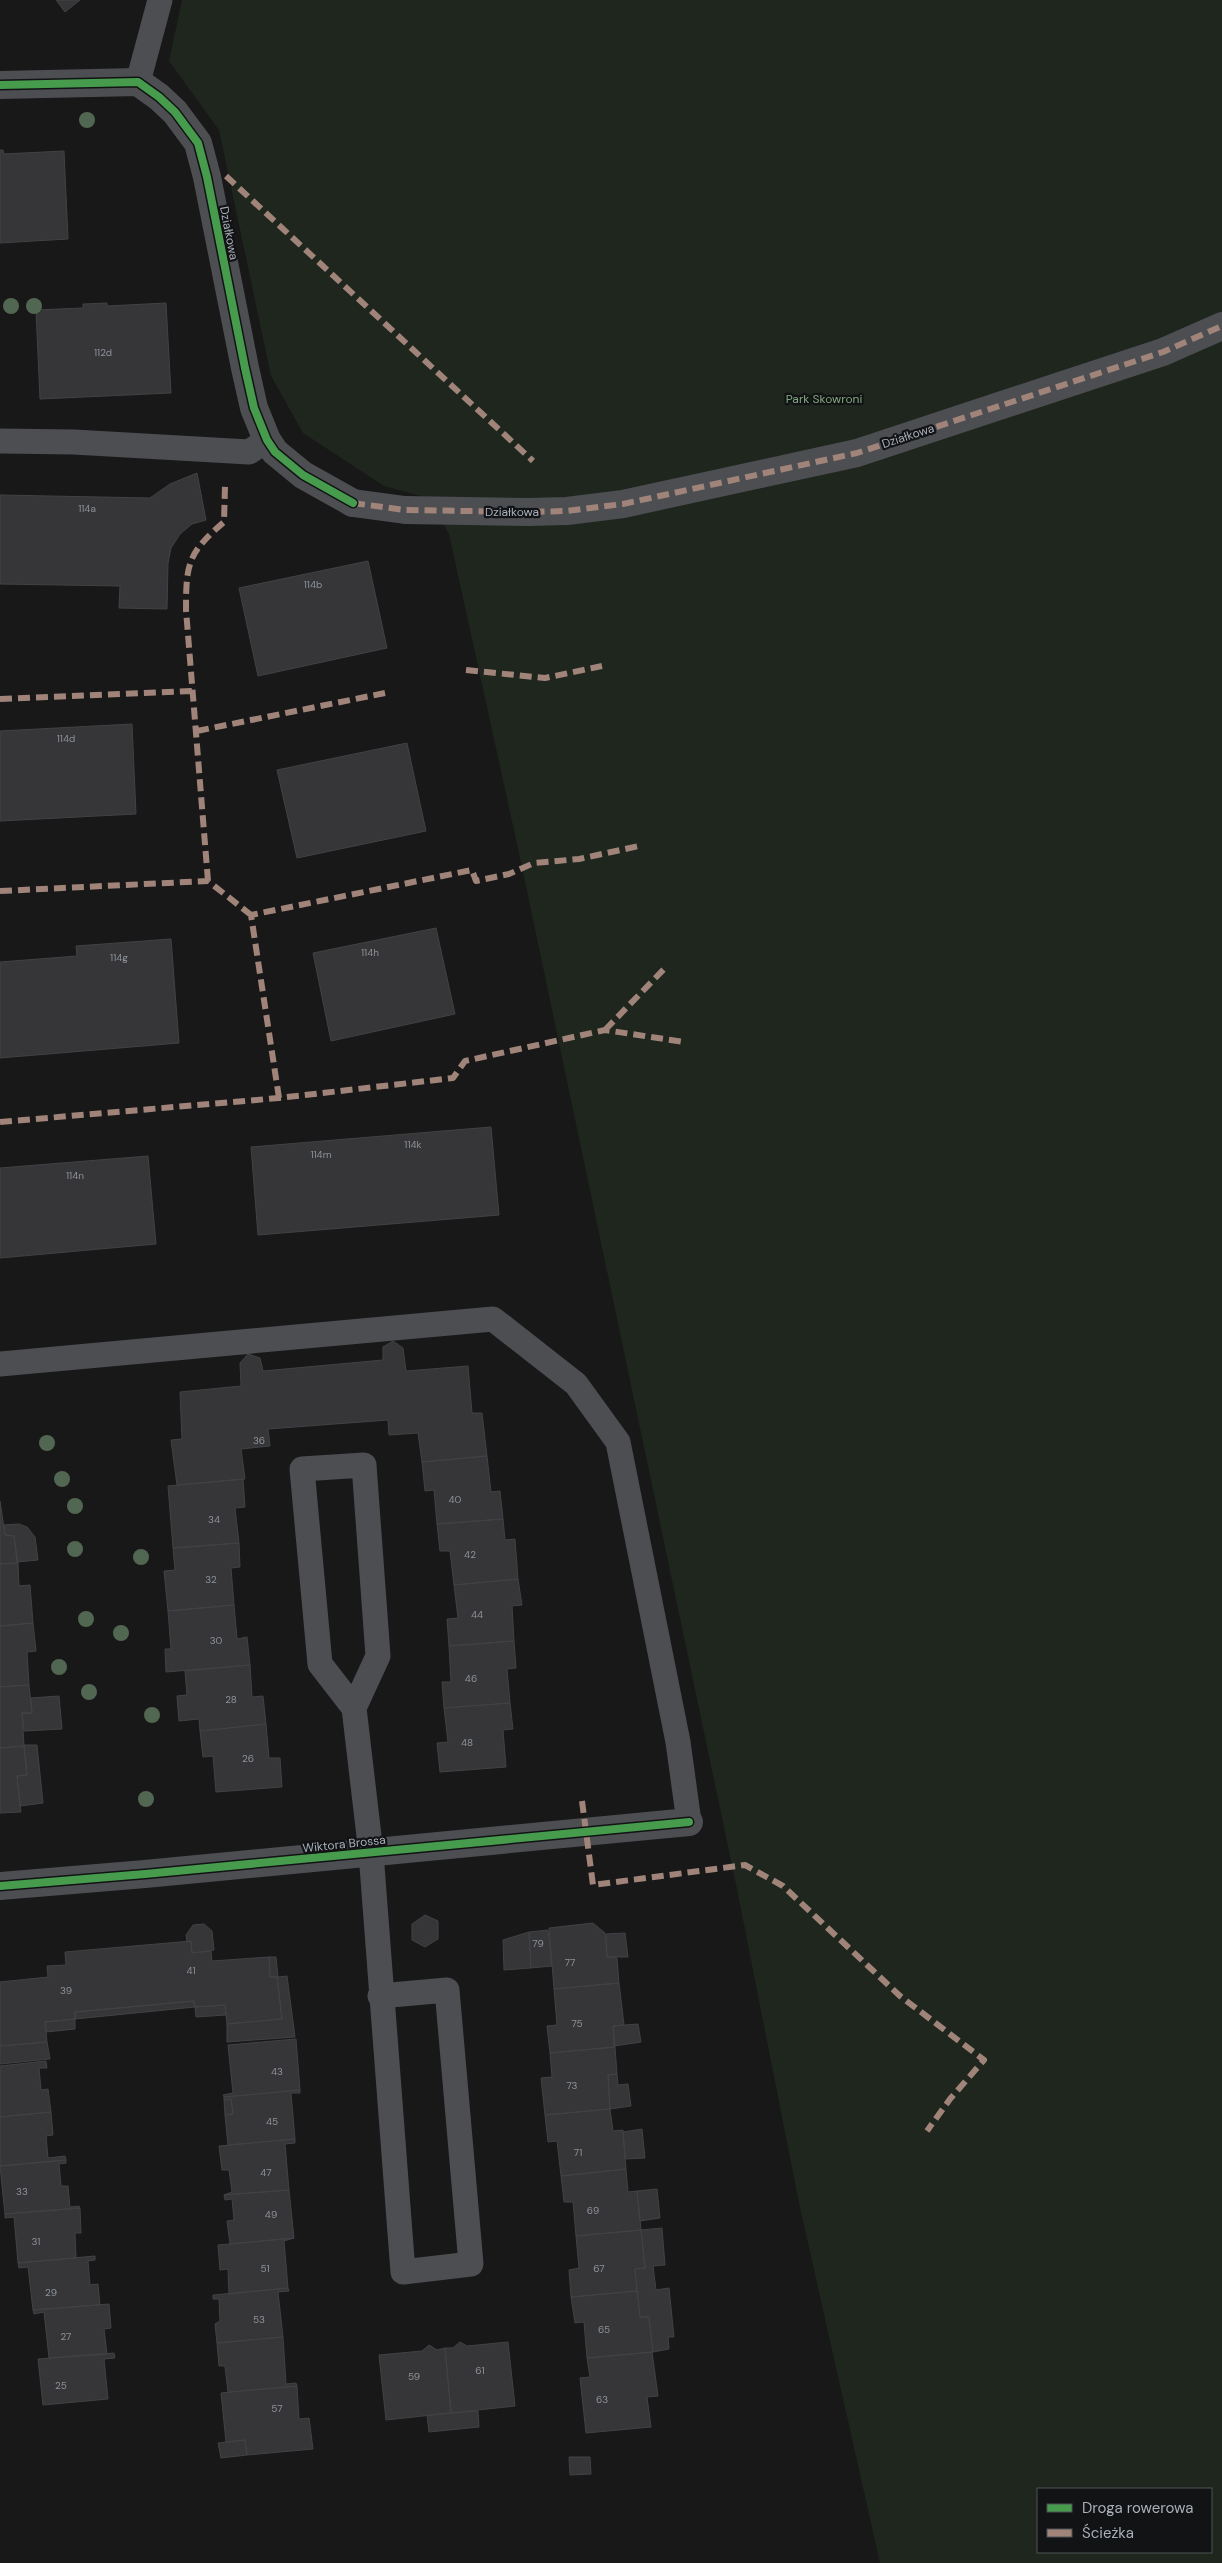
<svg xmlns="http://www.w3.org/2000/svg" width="1222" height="2563" font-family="'DM Sans',sans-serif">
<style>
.green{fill:#1e261e;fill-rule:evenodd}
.building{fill:#363638;stroke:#414245}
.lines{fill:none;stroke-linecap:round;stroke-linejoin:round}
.service{stroke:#4c4e52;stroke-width:25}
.pedestrian{stroke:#4c4e52;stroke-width:28}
.minor{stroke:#4c4e52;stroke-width:28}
.quiet{stroke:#a18479;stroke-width:6;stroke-dasharray:12 6;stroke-linecap:butt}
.cycleway-casing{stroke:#121315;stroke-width:11}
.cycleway{stroke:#469c4c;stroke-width:8}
.tree{fill:#526751}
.labels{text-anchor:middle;stroke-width:4.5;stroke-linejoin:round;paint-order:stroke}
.number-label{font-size:10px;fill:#8c929a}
.street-label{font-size:12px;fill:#a9b0ba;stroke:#121315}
.park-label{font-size:12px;fill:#81a77e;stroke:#121315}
</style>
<rect width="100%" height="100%" fill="#181819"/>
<path class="green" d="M182,0H1222V2563H880L799,2203L737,1889L519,853L449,534L428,498L384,486L303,433L271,376L219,130L169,61ZM1038,2489H1211V2552H1038Z"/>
<path class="building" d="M56,0H80L65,12Z
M0,150H3L4,154L64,151L68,239L0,243Z
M107,303V306L166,303L171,393L40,399L36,310L83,308V304Z
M197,473L206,520L192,524L180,534L171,548L168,563L167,609L119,608L120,586L0,584V495L150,498L170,484Z
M368,561L387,648L258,676L239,588Z
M132,724L136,814L0,821V731Z
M407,743L426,831L297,858L277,770Z
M436,928L455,1014L331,1041L313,953Z
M171,939L179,1043L0,1058V962L77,956L76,946Z
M491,1127L499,1215L258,1235L251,1147Z
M148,1156L156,1244L0,1258V1168Z
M393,1341L403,1348L406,1371L468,1366L472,1413H482L487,1456L422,1462L418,1433L389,1435L388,1420L268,1429L270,1446L241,1449L245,1479L177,1485L171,1440L182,1439L180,1392L241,1386L240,1363L248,1354L260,1358L263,1371L383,1360V1347Z
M487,1456L491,1492L500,1491L503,1519L437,1524L434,1490L425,1491L422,1462Z
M243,1479L245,1507L235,1508L239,1543L173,1548L168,1486Z
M0,1501L5,1535L14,1536L18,1563L0,1564Z
M503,1519L505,1540L515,1539L518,1579L454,1585L450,1551H440L437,1524Z
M19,1524L27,1527L35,1537L38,1560L17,1562L14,1536L5,1535L4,1525Z
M239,1543L240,1567L231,1568L234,1605L168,1611L164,1571L175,1570L173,1548Z
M18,1563L19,1586L30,1585L33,1623L0,1626V1564Z
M518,1579L522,1605L512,1606L514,1641L449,1646L447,1619L458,1618L454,1585Z
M234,1605L237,1639L247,1637L250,1665L166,1672L165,1649H171L168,1611Z
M33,1623L36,1651L27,1652L29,1685L0,1687V1626Z
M514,1641L516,1668L507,1669L510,1703L444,1708L442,1682H451L449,1646Z
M250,1665L252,1697L263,1696L266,1724L200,1731L199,1719L179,1721L177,1696L187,1695L185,1671Z
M29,1685L32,1713H22L24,1746L0,1748V1687Z
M59,1696L62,1729L24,1731L22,1713H32L31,1698Z
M510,1703L513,1729L503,1730L506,1767L440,1772L437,1743L448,1742L444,1708Z
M266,1724L269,1758H280L282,1787L216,1792L213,1756L203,1757L200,1731Z
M24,1745H37L43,1803L20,1806L17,1776L27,1775Z
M24,1746L27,1775L17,1776L21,1812L0,1813V1748Z
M425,1915L438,1921V1939L425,1947L412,1940V1924Z
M593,1923L605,1933L607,1957L617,1958L619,1983L554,1989L549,1928Z
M204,1924L212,1931L214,1950L192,1953L191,1941L187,1942L186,1935L193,1925Z
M548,1930L552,1966L531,1968L529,1932Z
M529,1932L531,1968L504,1970L503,1940Z
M625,1933L628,1957H607L606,1934Z
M191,1941L192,1953L211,1951L212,1961L269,1957L270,1977H277L282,2019L227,2024L225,2005L195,2007L194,2001L75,2012V2019L45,2022L47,2042L0,2046V1982L48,1977L47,1966L66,1965L65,1952Z
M269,1957H276L278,1977L287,1976L295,2037L227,2042V2024L282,2019L277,1977H270Z
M619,1983L624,2025L613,2026L615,2047L550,2053L547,2026L557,2025L554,1989Z
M194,2001L195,2007L75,2019V2012Z
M225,2005L226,2015L196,2017L195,2007Z
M75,2019V2029L46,2032L45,2022Z
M638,2024L641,2042L614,2046L613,2026Z
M296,2039L300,2090L224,2097L223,2095L233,2093L228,2045Z
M47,2042L50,2059L0,2064V2046Z
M615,2047L617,2074L608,2075L610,2109L545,2115L541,2078L552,2077L550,2053Z
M46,2061L47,2068H39L41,2090L48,2089L51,2112L0,2117V2066Z
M617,2074L618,2085L628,2084L631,2106L610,2109L608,2075Z
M300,2090V2093H291L295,2139L228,2145L225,2115L233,2114L231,2099L224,2100V2097Z
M231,2099L233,2114L225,2115L224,2100Z
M610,2109L613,2131L623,2130L626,2169L561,2176L557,2141L548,2142L545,2115Z
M51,2112L53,2135L46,2136L48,2158L65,2156L66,2160L0,2166V2117Z
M642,2129L645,2158L625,2159L623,2132Z
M295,2139V2143L285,2144L289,2190L224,2195L232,2192L229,2170H222L219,2146Z
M66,2160V2163L59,2164L61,2186H68L70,2207L79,2206L80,2208L5,2214L0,2166Z
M626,2169L628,2192L637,2191L641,2230L576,2236L573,2202H564L561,2176Z
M657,2189L660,2218L640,2221L637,2191Z
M289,2190L294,2238L230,2244L227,2221L234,2220L232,2199L225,2200L224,2195Z
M80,2208L81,2233H75L76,2258L18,2263L14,2217L5,2218V2214Z
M662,2228L665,2265L653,2266L656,2290L669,2288L674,2337H668L669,2349L653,2352L649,2317H640L635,2269L645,2268L641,2230Z
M641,2230L645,2268L635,2269L637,2291L571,2297L569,2270L579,2268L576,2236Z
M294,2238L284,2241L288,2288L229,2294L228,2269L220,2270L218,2245Z
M95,2256V2260L88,2261L90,2285L98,2284L100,2305L33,2310L28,2267L19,2268L18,2263Z
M288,2288L289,2291L278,2292L283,2337L217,2343L215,2324L220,2321L219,2299H213V2295Z
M637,2291L640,2317H649L653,2352L587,2358L584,2322L575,2323L571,2297Z
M109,2304L111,2328L104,2329L107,2354L49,2358L44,2312L34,2314L33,2310Z
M283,2337L286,2384L296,2383L297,2386L228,2392L225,2366H219L217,2343Z
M460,2342L467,2346L508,2342L515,2406L451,2413L445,2348H453Z
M429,2345L437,2350L445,2348L451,2413L386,2420L379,2355L422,2351Z
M652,2352L658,2396L647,2397L651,2427L586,2433L580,2378L590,2377L587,2358Z
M114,2353L115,2358L104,2359L108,2399L43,2405L38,2359Z
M297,2386L299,2419L309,2418L313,2449L247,2455L245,2440L226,2442L221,2393Z
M478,2411L479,2427L429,2432L427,2415Z
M245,2440L247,2455L221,2458L218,2443Z
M569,2457H590L591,2474L570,2475Z"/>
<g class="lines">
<path class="service" d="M138,82L160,0
M0,441L74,442L249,452L267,440
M0,1364L493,1319L576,1384L618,1442L678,1742L689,1822
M354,1708L378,1656L364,1465L302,1469L320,1664L354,1708L371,1853L403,2272L471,2264L447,1990L380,1996"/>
<path class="pedestrian" d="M353,503L405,510L529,512L567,511L623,504L857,453L1163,352L1222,326"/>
<path class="minor" d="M0,85L138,82L159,97L175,112L198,143L207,177L245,368L254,408L267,440L275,452L303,475L353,503
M0,1886L145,1874L689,1822"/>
<path class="quiet" d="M226,176L533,461
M353,503L405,510L529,512L567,511L623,504L857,453L1163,352L1222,326
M466,670L545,678L602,666
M0,699L193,691
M197,731L385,693
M208,881L186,610C186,563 188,553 224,522L225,486
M0,891L208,881L251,915
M605,1030L667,966
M279,1098L251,915L472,870L476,881L509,874L534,863L579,859L639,846
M0,1122L279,1098L453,1078L465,1061L605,1030L684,1042
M582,1801L593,1885L745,1865L783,1886L900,1996L984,2060L950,2099L927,2131"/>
<g class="cycleway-casing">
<path id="cycleway" d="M0,85L138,82L159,97L175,112L198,143L207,177L245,368L254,408L267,440L275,452L303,475L353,503
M0,1886L145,1874L689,1822"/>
</g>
<use href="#cycleway" class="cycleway"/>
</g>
<g class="tree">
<circle cx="87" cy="120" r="8"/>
<circle cx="11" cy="306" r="8"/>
<circle cx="34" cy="306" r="8"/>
<circle cx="47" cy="1443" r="8"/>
<circle cx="62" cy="1479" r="8"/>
<circle cx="75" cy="1506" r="8"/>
<circle cx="75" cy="1549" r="8"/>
<circle cx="141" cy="1557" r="8"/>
<circle cx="86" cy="1619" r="8"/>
<circle cx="121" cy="1633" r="8"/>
<circle cx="59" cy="1667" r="8"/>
<circle cx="89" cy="1692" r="8"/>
<circle cx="152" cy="1715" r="8"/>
<circle cx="146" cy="1799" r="8"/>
</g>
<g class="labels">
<g class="number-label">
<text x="103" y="356">112d</text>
<text x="87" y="512">114a</text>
<text x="313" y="588">114b</text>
<text x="66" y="742">114d</text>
<text x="370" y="956">114h</text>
<text x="119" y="961">114g</text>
<text x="413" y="1148">114k</text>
<text x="321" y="1158">114m</text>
<text x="75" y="1179">114n</text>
<text x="259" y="1444">36</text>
<text x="455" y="1503">40</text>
<text x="214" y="1523">34</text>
<text x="470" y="1558">42</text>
<text x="211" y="1583">32</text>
<text x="477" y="1618">44</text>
<text x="216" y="1644">30</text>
<text x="471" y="1682">46</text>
<text x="231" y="1703">28</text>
<text x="467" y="1746">48</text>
<text x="248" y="1762">26</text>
<text x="538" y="1947">79</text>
<text x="570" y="1966">77</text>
<text x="191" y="1974">41</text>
<text x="66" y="1994">39</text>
<text x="577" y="2027">75</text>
<text x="277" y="2075">43</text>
<text x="572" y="2089">73</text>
<text x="272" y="2125">45</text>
<text x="578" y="2156">71</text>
<text x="266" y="2176">47</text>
<text x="22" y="2195">33</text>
<text x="593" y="2214">69</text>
<text x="271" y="2218">49</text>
<text x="36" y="2245">31</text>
<text x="265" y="2272">51</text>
<text x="599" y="2272">67</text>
<text x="51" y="2296">29</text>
<text x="259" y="2323">53</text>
<text x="604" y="2333">65</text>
<text x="66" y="2340">27</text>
<text x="480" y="2374">61</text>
<text x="414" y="2380">59</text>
<text x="61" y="2389">25</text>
<text x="602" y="2403">63</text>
<text x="277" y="2412">57</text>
</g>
<g class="street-label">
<text transform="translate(229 233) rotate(79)" y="4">Działkowa</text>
<text transform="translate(908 436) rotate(-18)" y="4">Działkowa</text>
<text x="512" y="516">Działkowa</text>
<text transform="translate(344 1844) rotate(-6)" y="4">Wiktora Brossa</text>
</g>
<g class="park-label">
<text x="824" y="403">Park Skowroni</text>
</g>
</g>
<rect x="1037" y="2488" width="175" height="65" fill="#121315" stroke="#4e5257"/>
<rect x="1047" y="2504" width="25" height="8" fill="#469c4c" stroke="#4e5257"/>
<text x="1082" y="2513" font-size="15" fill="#a9b0ba">Droga rowerowa</text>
<rect x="1047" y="2529" width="25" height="8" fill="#a18479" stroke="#4e5257"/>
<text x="1082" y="2538" font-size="15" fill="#a9b0ba">Ścieżka</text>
</svg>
